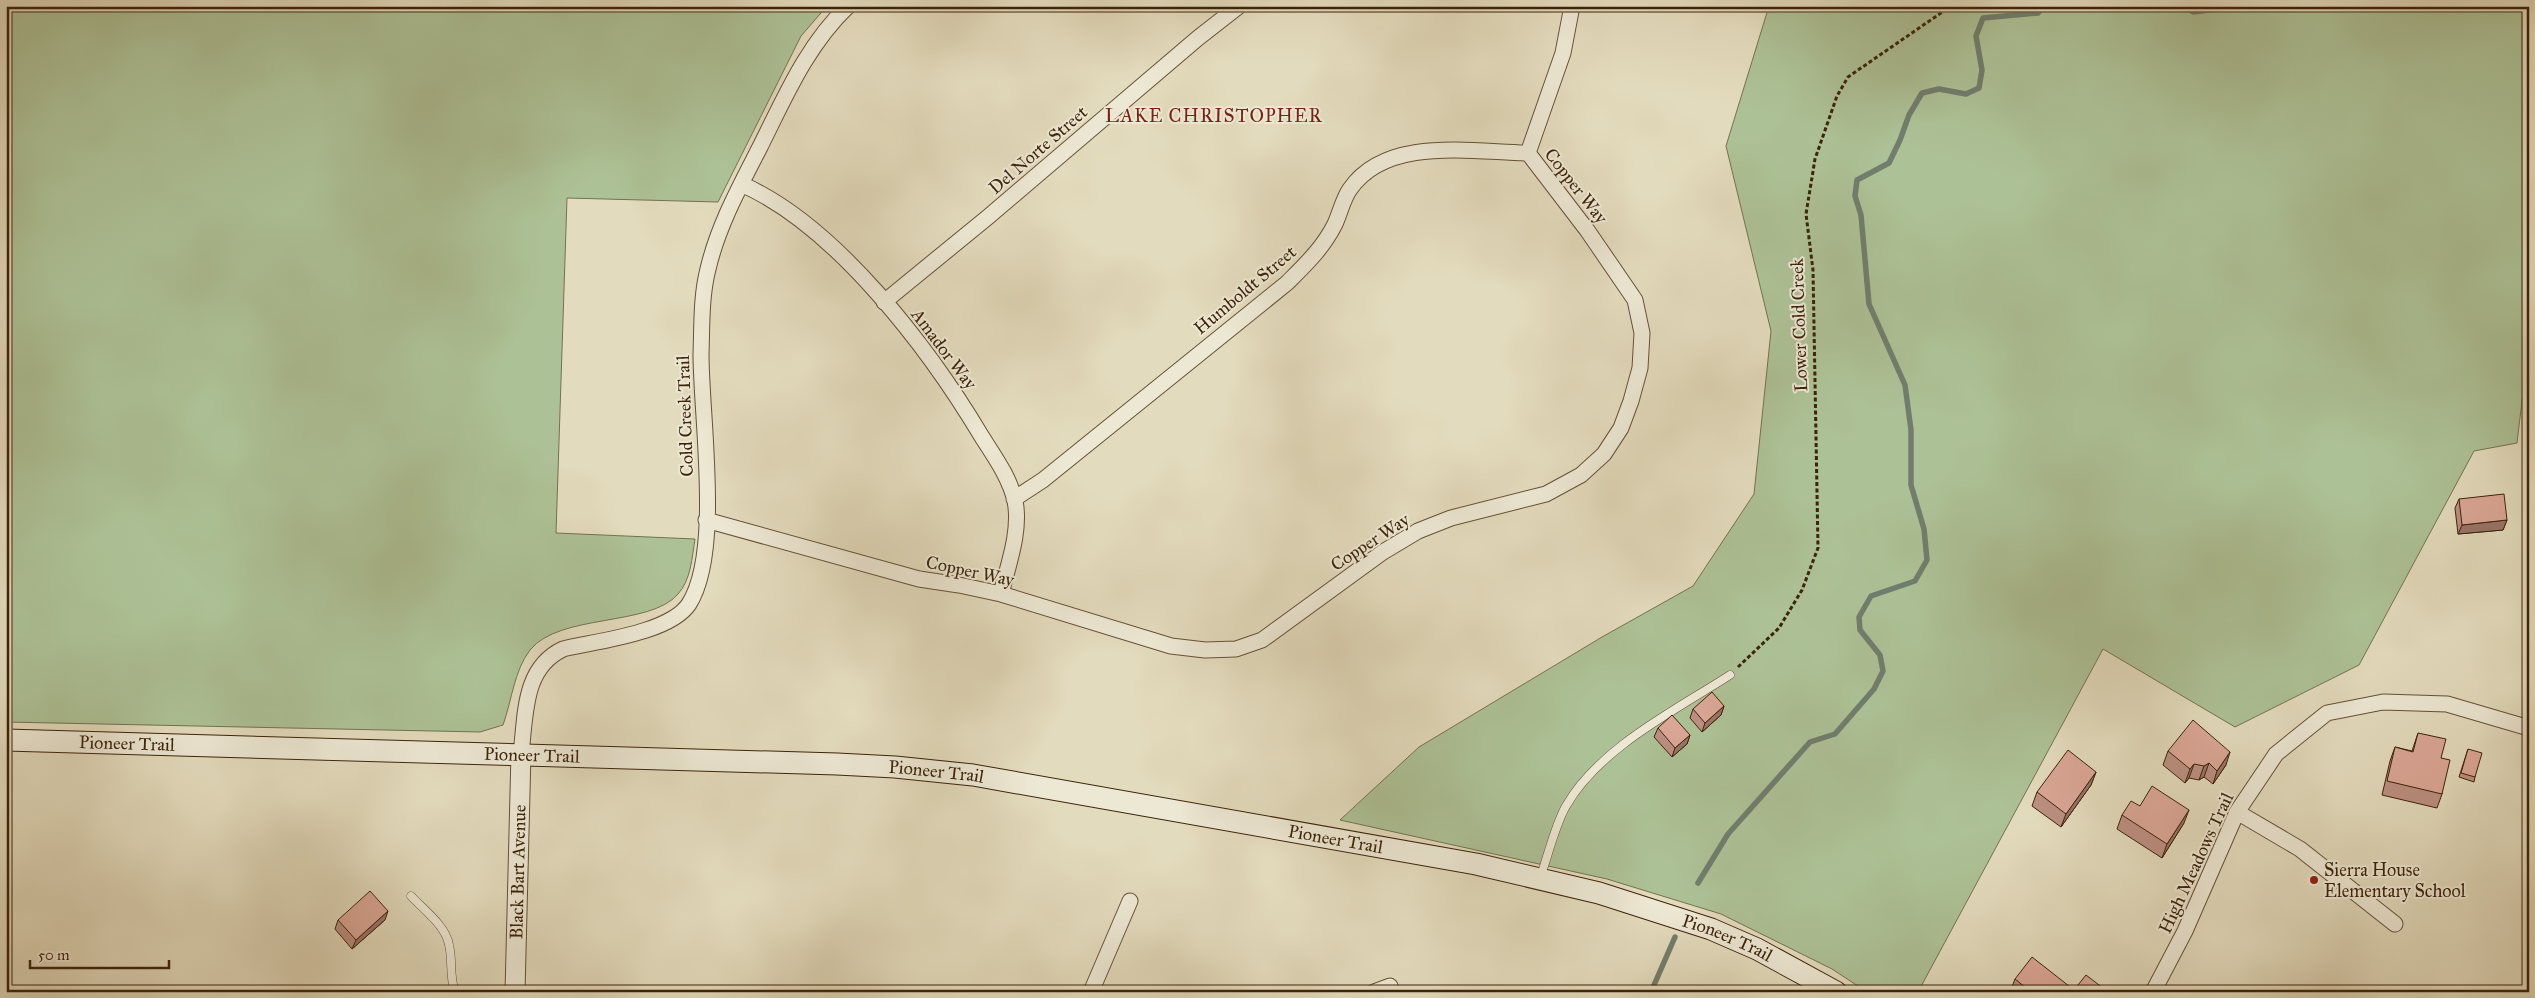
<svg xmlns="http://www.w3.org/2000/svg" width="2535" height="998" font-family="'IM FELL Great Primer',serif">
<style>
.green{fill:#adc196;stroke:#747250}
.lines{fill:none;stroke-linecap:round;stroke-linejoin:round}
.stream{stroke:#717e6e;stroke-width:5.5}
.service-casing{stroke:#665137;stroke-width:9}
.minor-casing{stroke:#665137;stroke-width:17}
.tertiary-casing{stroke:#665137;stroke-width:21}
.secondary-casing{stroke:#3c230a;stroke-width:23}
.path{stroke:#3c230a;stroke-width:3;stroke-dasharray:4 2.5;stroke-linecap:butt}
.service{stroke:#ede8d4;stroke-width:8}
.minor{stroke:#ede8d4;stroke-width:15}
.tertiary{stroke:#ede8d4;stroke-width:19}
.secondary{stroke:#ede8d4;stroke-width:21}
.wall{fill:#bc9082;stroke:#3c230a}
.shaded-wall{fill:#99756a;stroke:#3c230a}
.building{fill:#dba797;stroke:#3c230a}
.poi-dot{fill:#8f2418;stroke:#ede8d4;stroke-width:2}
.labels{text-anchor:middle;stroke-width:4;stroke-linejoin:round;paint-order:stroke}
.street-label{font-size:18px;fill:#3c230a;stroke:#ede8d4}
.poi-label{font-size:18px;fill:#3c230a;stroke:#ede8d4;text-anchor:start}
.neighbourhood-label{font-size:19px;letter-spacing:1px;fill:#7a1f14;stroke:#ede8d4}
</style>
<rect width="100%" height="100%" fill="#e3dbbd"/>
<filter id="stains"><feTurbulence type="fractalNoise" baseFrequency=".004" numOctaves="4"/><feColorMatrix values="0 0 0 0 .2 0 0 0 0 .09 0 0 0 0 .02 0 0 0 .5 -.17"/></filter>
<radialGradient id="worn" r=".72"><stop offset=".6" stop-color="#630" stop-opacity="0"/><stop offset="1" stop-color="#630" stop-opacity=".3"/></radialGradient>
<path class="green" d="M6,6H827L801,36L718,202L567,198L556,533L695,539C692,557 691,580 678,594C650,627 560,613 530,650C514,671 512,700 503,725L480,732L6,722Z
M1769,6H2529V385L2522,401L2517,443L2474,451L2359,665L2235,727L2103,649L1918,992H1867L1832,969L1721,914L1607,879L1340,820L1419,747L1602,637L1693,586L1754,494L1771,331L1726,146Z"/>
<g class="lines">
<path class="stream" d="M2183,6L2193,12L2241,6
M1698,883L1728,834L1810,742L1835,734L1874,689L1883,671L1880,655L1860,630L1859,617L1871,596L1915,581L1927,560L1924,529L1911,485V430L1905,385L1869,304L1861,215L1855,196L1857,180L1889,163L1900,140L1909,115L1922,93L1939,89L1966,94L1979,88L1982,70L1976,36L1983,18L2038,13L2044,6
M1651,992L1675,937"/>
<g class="service-casing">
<path id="service" d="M1540,878C1548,856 1555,825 1566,806C1599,748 1676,710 1730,675
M411,896C424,910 446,926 449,945C453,961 449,976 455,992"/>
</g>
<g class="minor-casing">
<path id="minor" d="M741,184C836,225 930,350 982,437C994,456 1010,478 1015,501C1021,531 1008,565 1001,594
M884,302L988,217L1198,38L1239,6
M1014,499L1043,480L1287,283C1306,264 1323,248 1335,224C1340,213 1343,199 1350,189C1387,136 1471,152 1528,153
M706,520L919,579L959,585L1001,594L1171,646L1205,650L1236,649L1262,640L1383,552L1418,531L1451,518L1546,494L1581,475L1604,454L1621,428L1631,401L1640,368L1642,333L1635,300L1587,230L1528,153L1563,53L1572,6
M521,753C526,714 523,668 563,649C597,641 670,633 689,604C722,552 701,418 701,354C702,326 701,296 708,269C718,226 740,186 760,147C785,97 807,45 848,6
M2237,812L2300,849L2395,924
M1091,992L1130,901
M1374,992L1390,986
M2153,992L2185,931L2237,812L2276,754L2327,713L2383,702L2447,704L2529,728"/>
</g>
<g class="tertiary-casing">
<g id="tertiary">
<path id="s1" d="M515,992L521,753"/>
</g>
</g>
<g class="secondary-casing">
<g id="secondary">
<path id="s2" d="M6,740L837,764L895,767L973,775L1476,864L1599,893L1711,929L1757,949L1836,992"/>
</g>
</g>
<path class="path" d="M1738,667L1779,628L1802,590L1818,548L1813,270L1806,214L1815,159L1837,96L1848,77L1951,6"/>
<use href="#service" class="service"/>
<use href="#minor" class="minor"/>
<use href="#tertiary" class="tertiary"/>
<use href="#secondary" class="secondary"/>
</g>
<path class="wall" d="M2459,499L2507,520L2503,530L2458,534L2455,508Z
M1724,706L1721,715L1702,732L1690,718L1693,709Z
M1658,728L1690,735L1687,744L1672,757L1654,737Z
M2418,733L2441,758L2442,794L2437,808L2382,795L2390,761L2395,747L2412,751Z
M2468,749L2475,777L2474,782L2459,777Z
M2168,751L2226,765L2213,784L2204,777L2199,780L2189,778L2185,783L2163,765Z
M2096,772L2091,785L2061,827L2032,806L2037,792Z
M2140,806L2184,823L2162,858L2117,829L2122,815Z
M338,920H385L352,949L335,929Z
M2015,979L2074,990L2101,992H2010Z"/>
<path class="shaded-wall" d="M2507,520L2503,530L2458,534L2462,525Z
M1724,706L1721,715L1702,732L1705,723Z
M1690,735L1687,744L1672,757L1675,748Z
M2230,752L2226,765L2213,784L2217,771Z
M2209,763L2204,777L2199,780L2204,766Z
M2194,764L2189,778L2185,783L2190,769Z
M2096,772L2091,785L2061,827L2066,814Z
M2189,810L2184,823L2162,858L2167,844Z
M388,911L385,920L352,949L356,940Z"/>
<path class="building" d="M2504,494L2507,520L2462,525L2459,499Z
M1712,692L1724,706L1705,723L1693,709Z
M1672,715L1690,735L1675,748L1658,728Z
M2193,720L2230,752L2217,771L2209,763L2204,766L2194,764L2190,769L2168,751Z
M2418,733L2446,739L2441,758L2450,760L2442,794L2387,781L2395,747L2413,752Z
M2468,749L2482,753L2475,777L2461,773Z
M2068,750L2096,772L2066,814L2037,792Z
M2152,786L2189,810L2167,844L2122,815L2131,801L2140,806Z
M370,891L388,911L356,940L338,920Z
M2032,957L2074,990L2086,975L2103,988L2100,992H2031L2015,979Z"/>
<circle class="poi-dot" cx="2314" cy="880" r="5"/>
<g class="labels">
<g class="street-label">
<text transform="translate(1038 150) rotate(-41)" y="6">Del Norte Street</text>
<text transform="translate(1576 186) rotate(52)" y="6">Copper Way</text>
<text transform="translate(1245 290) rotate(-40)" y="6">Humboldt Street</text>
<text transform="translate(1799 325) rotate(-92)" y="6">Lower Cold Creek</text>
<text transform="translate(944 349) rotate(53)" y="6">Amador Way</text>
<text transform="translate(685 416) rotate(-92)" y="6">Cold Creek Trail</text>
<text transform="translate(1370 542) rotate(-33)" y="6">Copper Way</text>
<text transform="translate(970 571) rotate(12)" y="6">Copper Way</text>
<text dy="6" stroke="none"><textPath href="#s2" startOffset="121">Pioneer Trail</textPath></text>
<text dy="6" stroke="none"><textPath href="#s2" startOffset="526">Pioneer Trail</textPath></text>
<text dy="6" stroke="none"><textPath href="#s2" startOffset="931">Pioneer Trail</textPath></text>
<text dy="6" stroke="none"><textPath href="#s2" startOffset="1336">Pioneer Trail</textPath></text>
<text transform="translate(2196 863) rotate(-65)" y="6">High Meadows Trail</text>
<text dy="6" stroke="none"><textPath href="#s1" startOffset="120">Black Bart Avenue</textPath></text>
<text dy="6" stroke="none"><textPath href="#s2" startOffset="1741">Pioneer Trail</textPath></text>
</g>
<g class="poi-label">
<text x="2324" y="876">Sierra House<tspan x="2324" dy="21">Elementary School</tspan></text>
</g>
<g class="neighbourhood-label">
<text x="1214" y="122">LAKE CHRISTOPHER</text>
</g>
</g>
<rect width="2535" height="998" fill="none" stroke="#e3dbbd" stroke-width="25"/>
<rect x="8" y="8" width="2520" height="983" fill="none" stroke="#3c230a" stroke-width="2.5"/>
<rect x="12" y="12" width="2510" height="973" fill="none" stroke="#3c230a"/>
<path d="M30 960v8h139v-8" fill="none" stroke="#3c230a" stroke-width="2.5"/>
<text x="38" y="960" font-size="15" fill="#3c230a" stroke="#ede8d4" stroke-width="4" paint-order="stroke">50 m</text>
<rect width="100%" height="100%" filter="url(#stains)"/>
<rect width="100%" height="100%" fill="url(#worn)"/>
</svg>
